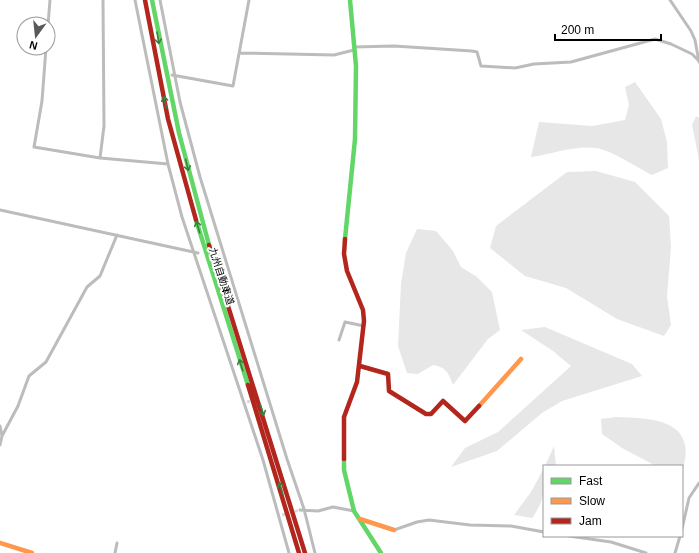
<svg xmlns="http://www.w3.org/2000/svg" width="699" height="553" font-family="Arial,'Noto Sans JP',sans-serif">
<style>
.green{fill:#e7e7e7}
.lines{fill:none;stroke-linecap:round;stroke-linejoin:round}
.street-tunnel{stroke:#d9d9d9;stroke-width:3;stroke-dasharray:3 1.5;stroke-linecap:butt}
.street{stroke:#bcbcbc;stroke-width:3}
.fast{stroke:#63d668;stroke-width:4.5}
.slow{stroke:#ff974d;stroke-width:4.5}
.jam{stroke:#b3261e;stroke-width:4.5}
.oneway{stroke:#3b803e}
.labels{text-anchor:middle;stroke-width:4;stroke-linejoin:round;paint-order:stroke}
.street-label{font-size:10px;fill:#000;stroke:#fff}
</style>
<rect width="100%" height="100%" fill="#fff"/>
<path class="green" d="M635,82L661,119L667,142L668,168L652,175C638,168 611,150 596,148C575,145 552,154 531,157L539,122L592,126L625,120L629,105L625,87Z
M696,116L699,118V160L692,125Z
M596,171L635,182L669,216L671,247L667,296L671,325L664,336L617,319L566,288L525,276L490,248L496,226L567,172Z
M417,229L436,231L453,251L461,267L477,277L492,292L500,330L488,339L453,385C448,372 447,368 433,365L418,374L407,373L398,346L401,284L406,253Z
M545,327L632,364L642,376L562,401L542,413L497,451L451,467L465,448L498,432L571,366L553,351L521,330Z
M616,417C654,418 699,420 682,472V466H656L622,448L602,434L601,419Z
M554,446L556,466H545Z
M544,468C544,491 546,498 532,518L514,515L531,492Z"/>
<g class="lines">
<path class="street-tunnel" d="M212,256L220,257
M247,402L253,400
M282,515L300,510"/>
<path class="street" d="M135,0L168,164L182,217L263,460L289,553
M160,0L180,102L200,177L287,459L304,509L315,553
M670,0L691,31L695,40L699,62
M48,25L50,0
M354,47L394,46L472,51L477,52L481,66L515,68L534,64L571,62L655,39L671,44L692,54L698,60
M46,48L42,101L34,147L100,158L168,164
M240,53L334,55L354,50
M172,75L233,86L249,0
M100,158L104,126L103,0
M0,210L198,253
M339,340L345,322L364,326
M0,426L2,436
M0,445L2,436L18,406L29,376L46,362L87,287L100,276L117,235
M300,510L318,511L333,507L354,511
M682,529L689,498L699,483
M394,530L417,522L429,520L470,525L511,526L544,532
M569,536L611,542L646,553
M115,553L117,543
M675,553L680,536"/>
<path class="fast" d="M152,0L179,133L209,245
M196,220L248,385
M345,239L355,139L356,66L350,0
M344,459V470L354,511L381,553"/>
<path class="slow" d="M479,406L521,359
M360,519L394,530
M0,543L32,553"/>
<path class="jam" d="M145,0L168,119L196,220
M209,245L305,553
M360,366L388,374L389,391L426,414H431L443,401L465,421L479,406
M248,385L299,553
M344,459V417L357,382L364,321L363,310L347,271L344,254L345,239"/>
</g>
<defs><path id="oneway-shaft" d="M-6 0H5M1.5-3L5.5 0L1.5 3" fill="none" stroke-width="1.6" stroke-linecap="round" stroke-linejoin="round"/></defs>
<g class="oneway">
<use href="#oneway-shaft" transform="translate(158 38) rotate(81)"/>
<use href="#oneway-shaft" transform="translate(165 102) rotate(-103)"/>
<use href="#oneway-shaft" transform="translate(187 165) rotate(76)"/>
<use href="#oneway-shaft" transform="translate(198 227) rotate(-106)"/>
<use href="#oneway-shaft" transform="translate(241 365) rotate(-108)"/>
<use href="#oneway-shaft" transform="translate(262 410) rotate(73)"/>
<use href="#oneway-shaft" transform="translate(281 488) rotate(-107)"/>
</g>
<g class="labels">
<g class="street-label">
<text transform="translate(222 276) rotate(72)" y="4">九州自動車道</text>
</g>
</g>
<rect x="543" y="465" width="140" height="72" fill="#ffffff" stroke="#999999"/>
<rect x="551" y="478" width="20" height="6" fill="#63d668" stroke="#999999"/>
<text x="579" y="485" font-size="12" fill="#000000">Fast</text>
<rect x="551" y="498" width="20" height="6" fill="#ff974d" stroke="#999999"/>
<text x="579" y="505" font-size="12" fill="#000000">Slow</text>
<rect x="551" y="518" width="20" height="6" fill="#b3261e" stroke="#999999"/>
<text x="579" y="525" font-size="12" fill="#000000">Jam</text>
<g transform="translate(36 36) rotate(195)"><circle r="19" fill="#ffffff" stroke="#999999"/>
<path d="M0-3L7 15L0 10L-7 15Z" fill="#595959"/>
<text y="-6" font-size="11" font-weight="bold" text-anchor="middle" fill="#000000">N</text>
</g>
<path d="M555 34v6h106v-6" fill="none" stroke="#000000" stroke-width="2"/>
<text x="561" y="34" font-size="12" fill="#000000" stroke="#ffffff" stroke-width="3" paint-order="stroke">200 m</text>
</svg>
